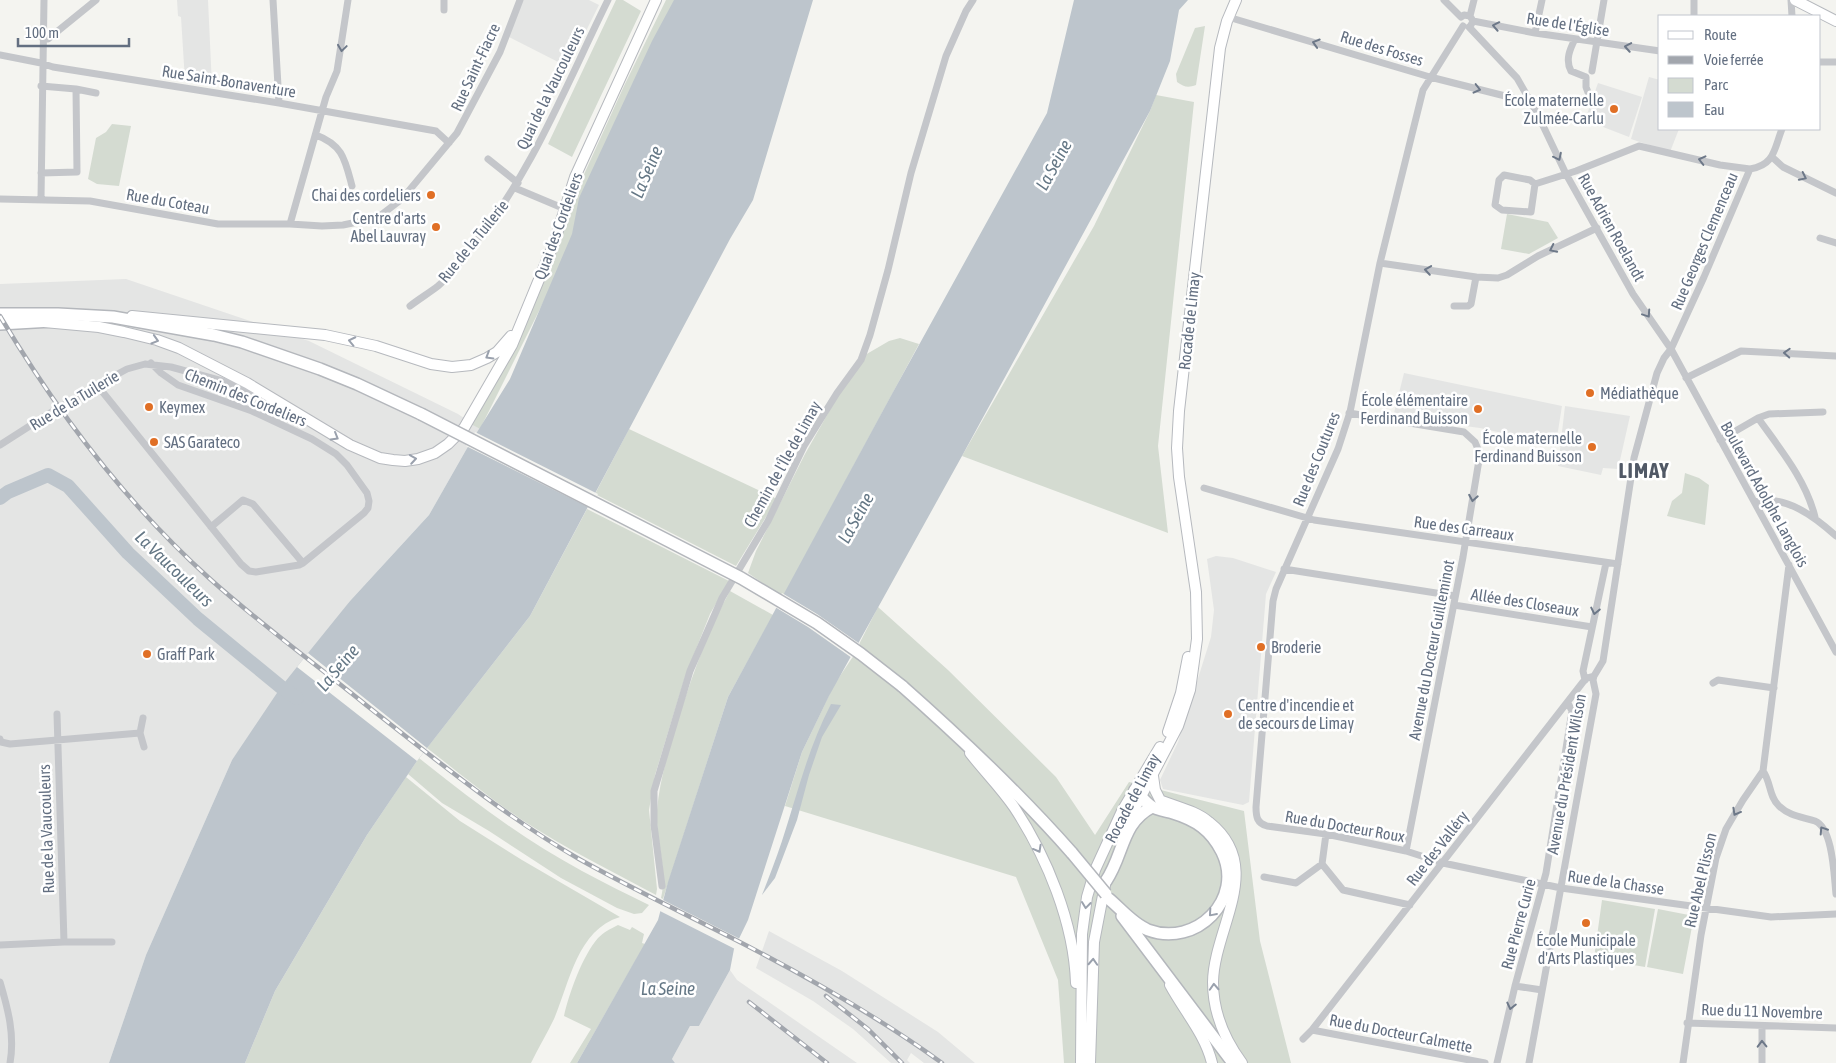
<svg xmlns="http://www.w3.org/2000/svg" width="1836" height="1063" font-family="'Asap Condensed',sans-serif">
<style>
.built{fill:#e4e5e4}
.green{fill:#d4dbd1}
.water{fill:#bdc5cc}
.pier{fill:#f4f4f0}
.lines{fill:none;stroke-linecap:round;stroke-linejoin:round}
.river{stroke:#bdc5cc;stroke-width:14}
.secondary-casing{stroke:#b6b9be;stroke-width:12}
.primary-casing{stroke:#b4b7bc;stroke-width:14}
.minor{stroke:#c4c6ca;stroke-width:7}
.secondary{stroke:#fff;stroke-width:10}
.primary{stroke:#fff;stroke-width:11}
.rail-casing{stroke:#a2a6ad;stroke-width:4.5}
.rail{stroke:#fff;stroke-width:2.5;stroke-dasharray:8;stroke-linecap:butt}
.primary-bridge-casing{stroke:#b4b7bc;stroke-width:14;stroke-linecap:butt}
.primary-bridge{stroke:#fff;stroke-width:11}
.oneway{stroke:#6d7888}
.oneway2{stroke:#9aa1ad}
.poi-dot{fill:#e06f25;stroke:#fff;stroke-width:2}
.labels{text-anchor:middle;stroke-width:5;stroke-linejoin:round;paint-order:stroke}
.street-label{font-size:16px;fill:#636f81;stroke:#fff}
.poi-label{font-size:16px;fill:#636f81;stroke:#fff;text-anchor:start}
.water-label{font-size:18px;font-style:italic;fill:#647785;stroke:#fff}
.district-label{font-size:21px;font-weight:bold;letter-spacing:1px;fill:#515966;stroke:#fff}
</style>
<rect width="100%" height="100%" fill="#f4f4f0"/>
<path class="built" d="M177,0H208L212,86L185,81L181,17L178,16Z
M523,0H589L599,5L568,67L509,37Z
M1649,77L1660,80V129H1679L1670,152L1631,139Z
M1598,83L1642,97L1629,137L1585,120Z
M126,279L309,341L458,414L480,429L466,450L429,515L350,601L232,760L146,955L109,1063H0V284Z
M1404,373L1562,406L1558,431L1554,443L1533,440L1480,428L1442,423L1394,413Z
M1565,406L1630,416L1618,469L1603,468L1601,475L1558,466Z
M1216,556L1233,558L1276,572L1266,594L1249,802L1243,805L1163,789L1160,780L1178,742L1211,637L1214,610L1207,559Z
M769,931L842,971L938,1032L975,1063H924L911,1053L907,1060L910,1063H891L853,1029L813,1001L756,968Z
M730,970L737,980L857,1063H675L672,1059L690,1026H699Z"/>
<path class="green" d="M616,0H623L641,11L572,157L548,144Z
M666,0H680L557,275L480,429L471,424L624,86Z
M1205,26L1196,85C1188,88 1184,87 1177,82L1176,74L1195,28Z
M1156,95L1194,102L1158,446L1168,533L962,456L1094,226L1150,111Z
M112,124L131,126L119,186L97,184L88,179L96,138L106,132Z
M1507,214L1548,222L1558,238L1529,254L1501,249Z
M900,338L919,344L783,597L748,573L756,551L805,454L839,394L865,355L889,341Z
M629,429L777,499L736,566L595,494Z
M1685,473L1699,478L1709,485L1705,525L1667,516L1672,501L1682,493Z
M587,509L729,581L710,614L685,677L655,775L649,810L657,889L656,895C611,871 565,848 522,820C489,798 458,772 427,748L530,616Z
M730,591L773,615L728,697L663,899L661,898C668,869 655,839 657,810C660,776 671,743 681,710C695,669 709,628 730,591Z
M878,607L948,670L1056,777L1095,835L1129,782L1244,811L1260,941L1291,1063H1064L1058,980L1016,877L785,806L802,752L834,685L852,658Z
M419,758C470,799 524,840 582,871C604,883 627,894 649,905L642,913L634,914L617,908L561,878L489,831L442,803L408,774Z
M406,777L460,821L522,860L620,917C577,930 570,982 554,1019C547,1034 538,1048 531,1063H245L275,991L367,835Z
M1602,900L1655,909L1645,967L1594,958Z
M1658,909L1694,916L1683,974L1647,967Z
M618,925L630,930L632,927L644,934L642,943L645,944L577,1063H570L591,1029L564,1016C569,993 583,955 598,938C604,932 610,929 618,925Z"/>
<path class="water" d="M674,0H813L753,200L730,239L530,616L417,761L367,835L275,991L245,1063H109L146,955L232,760L281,687L308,653L350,601L429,515L466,450L510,379L572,234L579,198L652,41Z
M1074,0H1188L1179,10L1170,61L1150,111L962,456L829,696L802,752L748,920L734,949L730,970L699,1026H690L672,1059L675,1063H577L658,920L668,882L728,697L893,392L1047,113Z
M831,704L841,705L822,737L809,775L797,820L775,878L762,895C769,877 776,859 782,841C797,795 808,748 831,704Z"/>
<path class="pier" d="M475,432L598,494L590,508L466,446Z
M782,593L817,614L860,644L852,658L808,627L775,607Z
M308,653L427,748L417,761L297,667Z
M661,899L742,940L737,950L658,910Z"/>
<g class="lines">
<path class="river" d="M0,498L8,492L48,475L68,486L128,553L198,619L281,687L297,698"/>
<g class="secondary-casing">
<path id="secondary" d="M1795,0L1836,21
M132,316L325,335L376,346L431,364L452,367L471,365L487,358L497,352L511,336
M44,322L99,327L124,332L157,340L179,348L247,383L350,445L380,458L393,460L405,461L418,459L435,453L448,444L464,428L512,345L554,243L575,177L656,0
M1168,732L1181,693L1188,657
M970,753C984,771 1001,788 1014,807C1047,857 1074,923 1076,983
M1153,776L1155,790L1160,800C1176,807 1195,810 1209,822C1266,867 1214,927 1213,982C1213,1012 1225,1040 1242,1063
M1124,829L1178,726L1190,690L1197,639L1196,592L1179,477L1177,448L1179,411L1220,48L1227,21L1236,0
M1170,985C1184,1011 1205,1034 1212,1063
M1081,1063L1082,934L1087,897L1095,870L1122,811L1160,747
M1090,1063L1094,942L1105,885"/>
</g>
<g class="primary-casing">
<path id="primary" d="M0,314H58L113,317L214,335L242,342L320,369L357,384L421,414
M0,324L52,321
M902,686C962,739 1020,794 1072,853
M1106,881C1124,855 1121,823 1152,807
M1109,899C1121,909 1133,924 1148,930C1196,948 1245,899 1222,852C1211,830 1196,820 1173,813C1166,811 1157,810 1151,806C1145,802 1140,795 1135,790
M1122,916L1233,1063"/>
</g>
<path class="minor" d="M273,0L279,103
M1444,0L1461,17
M1791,0L1792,16
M444,10V0
M1470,16L1474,0
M1694,16V0
M1228,17L1430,77L1517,99L1528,97
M1461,17L1464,15L1470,16L1473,21L1471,25
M1473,21L1535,33L1660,51
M1463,26L1423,90L1380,263L1350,412L1338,449L1276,589L1273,601L1256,807C1256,817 1257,823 1267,826L1326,834L1406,851L1443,863L1561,888L1771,917L1836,914
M1469,27L1517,78L1537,113L1566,174L1633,294L1671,349L1836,652
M1535,33L1542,0
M43,39H48L96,0
M1575,39C1570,49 1565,60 1571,71L1586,77V87L1589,95
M0,55L41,63L53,67L279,103L436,131L449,143
M1820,62H1836
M1592,71L1604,0
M76,89L96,93
M316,135C343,145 345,160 352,186
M1772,157L1783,167L1836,193
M488,159L518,183
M41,173L77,172L76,89L41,86
M1535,184L1531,212L1502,210L1495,205L1499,180L1504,175L1530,180L1535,184L1576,171L1639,146L1720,165L1750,169
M515,188L565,209
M41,198L44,0
M0,199L90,201L218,224H290L322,226L343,225L377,218L402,199L457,133L500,52L520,0
M290,224L326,97L337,71L348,0
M1820,238L1836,243
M1380,263L1476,277L1498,278L1507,275L1538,256L1597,228
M410,306C419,299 429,293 438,286C450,276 460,262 470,249C531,176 566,85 608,0
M1454,306H1468L1471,304L1476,277
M1686,378L1741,351L1836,356
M97,385L241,564L249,571L256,572L299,565L303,563L364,513L368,508L369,501L367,493L347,465L336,454L312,439L252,411L178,385L161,373L151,363
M1349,413L1464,432L1475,442L1480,454L1463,557L1406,851
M1758,418L1769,414L1823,412
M1720,440L1758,418C1780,449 1806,480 1815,517
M0,445L50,413L114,376L127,369L145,364L171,367L226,382L262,397
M1204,488L1314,520L1618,564
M1755,502C1785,494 1815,517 1836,536
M211,527L243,500L253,504L303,563
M1284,569L1455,596
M1454,605L1592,627
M1585,680L1583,671L1606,563
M1713,683L1718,680L1774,688
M57,714L64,942
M143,718L140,733L144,747
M0,739L1,742L10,744L140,733
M1763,771C1771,782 1769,797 1779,806C1789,816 1803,817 1815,821C1833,828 1834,876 1836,894
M1322,864L1326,834
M1264,877L1296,883L1322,864L1343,890L1410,905
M662,886L654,825V791L690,671L722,598L768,521L804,446L837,393L861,360L870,335L888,270L911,173L946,56L966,11L973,0
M0,945L64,942H112
M0,982C8,1009 15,1035 10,1063
M1515,986L1542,990
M1687,1023L1836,1028
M1762,1026V1063
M1312,1030L1485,1063
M1303,1039L1312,1030L1583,682L1587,678L1594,676
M1497,1063L1515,986L1546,873L1572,711L1568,703
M1529,1063L1596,694L1593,680L1594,676L1603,661L1634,458L1657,373L1664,358L1671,349L1704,277L1750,169C1775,165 1774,149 1782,129
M1683,1063L1701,935L1716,858L1726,829L1743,800L1763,771L1789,565"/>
<use href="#secondary" class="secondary"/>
<use href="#primary" class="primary"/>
<g class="rail-casing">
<path id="rail" d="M0,316C57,412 126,503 209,578C259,623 314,663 366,705C435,759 503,815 579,859C629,887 681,912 732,938C804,975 876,1015 942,1063
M826,996L868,1029L902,1063
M749,1002L827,1063"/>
</g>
<use href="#rail" class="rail"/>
<g class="primary-bridge-casing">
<path id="primary-bridge" d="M421,414L741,578L817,623L861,654L902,686
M1072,853L1106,894"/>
</g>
<use href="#primary-bridge" class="primary-bridge"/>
</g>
<defs><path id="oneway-chevron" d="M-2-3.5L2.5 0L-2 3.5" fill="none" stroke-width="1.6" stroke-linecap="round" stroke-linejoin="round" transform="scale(1.25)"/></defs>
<g class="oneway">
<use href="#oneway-chevron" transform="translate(1496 26) rotate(-169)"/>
<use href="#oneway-chevron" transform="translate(1316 43) rotate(-163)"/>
<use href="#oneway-chevron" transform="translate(1628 47) rotate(-170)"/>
<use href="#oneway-chevron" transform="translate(342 48) rotate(98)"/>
<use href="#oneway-chevron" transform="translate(1477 89) rotate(14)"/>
<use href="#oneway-chevron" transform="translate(1558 157) rotate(64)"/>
<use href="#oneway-chevron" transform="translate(1702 160) rotate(-166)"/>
<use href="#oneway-chevron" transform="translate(1803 177) rotate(26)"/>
<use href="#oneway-chevron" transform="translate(1553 249) rotate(154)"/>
<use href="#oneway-chevron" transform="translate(1428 270) rotate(-171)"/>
<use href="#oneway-chevron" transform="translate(1647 314) rotate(56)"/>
<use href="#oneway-chevron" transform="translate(1787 353) rotate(-177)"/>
<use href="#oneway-chevron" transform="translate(1473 498) rotate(100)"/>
<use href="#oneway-chevron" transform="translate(1595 611) rotate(102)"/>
<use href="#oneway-chevron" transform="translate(1736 812) rotate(119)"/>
<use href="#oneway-chevron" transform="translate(1823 830) rotate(-123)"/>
<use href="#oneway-chevron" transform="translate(1511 1006) rotate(103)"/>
<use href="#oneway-chevron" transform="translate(1762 1044) rotate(-91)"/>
</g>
<g class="oneway2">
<use href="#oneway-chevron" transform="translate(155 340) rotate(17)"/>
<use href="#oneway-chevron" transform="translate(352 341) rotate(-168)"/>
<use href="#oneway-chevron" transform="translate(489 356) rotate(149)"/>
<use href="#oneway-chevron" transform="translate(335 437) rotate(30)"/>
<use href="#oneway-chevron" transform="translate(413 459) rotate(-9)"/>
<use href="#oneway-chevron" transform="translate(1038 849) rotate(61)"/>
<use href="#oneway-chevron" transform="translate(1086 905) rotate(97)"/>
<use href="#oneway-chevron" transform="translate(1212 913) rotate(131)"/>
<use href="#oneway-chevron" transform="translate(1093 962) rotate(-87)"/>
<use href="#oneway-chevron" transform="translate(1214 987) rotate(-93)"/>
</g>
<g class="poi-dot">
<circle cx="1614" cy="109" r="5"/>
<circle cx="431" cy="195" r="5"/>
<circle cx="436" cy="227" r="5"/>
<circle cx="1590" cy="393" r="5"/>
<circle cx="149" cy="407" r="5"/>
<circle cx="1478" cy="409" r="5"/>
<circle cx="154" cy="442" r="5"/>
<circle cx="1592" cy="447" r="5"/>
<circle cx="1261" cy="647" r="5"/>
<circle cx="147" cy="654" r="5"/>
<circle cx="1228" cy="714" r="5"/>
<circle cx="1586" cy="923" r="5"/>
</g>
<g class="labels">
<g class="street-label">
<text transform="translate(1568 24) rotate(9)" y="6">Rue de l'Église</text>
<text transform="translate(1382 48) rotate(17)" y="6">Rue des Fosses</text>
<text transform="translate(475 67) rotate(-65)" y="6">Rue Saint-Fiacre</text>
<text transform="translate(229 81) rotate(9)" y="6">Rue Saint-Bonaventure</text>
<text transform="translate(550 88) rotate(-64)" y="6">Quai de la Vaucouleurs</text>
<text transform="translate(168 201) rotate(10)" y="6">Rue du Coteau</text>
<text transform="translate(558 226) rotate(-70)" y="6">Quai des Cordeliers</text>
<text transform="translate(1612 227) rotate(61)" y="6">Rue Adrien Roelandt</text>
<text transform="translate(473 241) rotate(-51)" y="6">Rue de la Tuilerie</text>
<text transform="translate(1704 241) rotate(-67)" y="6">Rue Georges Clemenceau</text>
<text transform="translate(1189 321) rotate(-84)" y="6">Rocade de Limay</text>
<text transform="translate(246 397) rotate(22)" y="6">Chemin des Cordeliers</text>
<text transform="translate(74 400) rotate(-31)" y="6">Rue de la Tuilerie</text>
<text transform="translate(1316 459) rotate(-68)" y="6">Rue des Coutures</text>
<text transform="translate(782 464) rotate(-61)" y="6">Chemin de l'Île de Limay</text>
<text transform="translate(1765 494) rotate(61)" y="6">Boulevard Adolphe Langlois</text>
<text transform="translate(1464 528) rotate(8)" y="6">Rue des Carreaux</text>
<text transform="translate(1525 602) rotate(9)" y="6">Allée des Closeaux</text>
<text transform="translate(1431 650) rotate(-79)" y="6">Avenue du Docteur Guilleminot</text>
<text transform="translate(1566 774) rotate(-80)" y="6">Avenue du Président Wilson</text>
<text transform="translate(1132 798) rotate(-62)" y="6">Rocade de Limay</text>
<text transform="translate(1345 826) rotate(10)" y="6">Rue du Docteur Roux</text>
<text transform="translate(46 829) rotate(-92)" y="6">Rue de la Vaucouleurs</text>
<text transform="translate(1437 848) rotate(-52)" y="6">Rue des Valléry</text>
<text transform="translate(1700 880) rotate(-77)" y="6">Rue Abel Plisson</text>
<text transform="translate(1616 882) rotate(8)" y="6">Rue de la Chasse</text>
<text transform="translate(1518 924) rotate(-75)" y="6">Rue Pierre Curie</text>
<text transform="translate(1762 1011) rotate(2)" y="6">Rue du 11 Novembre</text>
<text transform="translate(1401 1033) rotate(11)" y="6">Rue du Docteur Calmette</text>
</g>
<g class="poi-label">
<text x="1604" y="106" text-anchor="end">École maternelle<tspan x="1604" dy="18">Zulmée-Carlu</tspan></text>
<text x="421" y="201" text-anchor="end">Chai des cordeliers</text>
<text x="426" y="224" text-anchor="end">Centre d'arts<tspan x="426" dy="18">Abel Lauvray</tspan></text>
<text x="1600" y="399">Médiathèque</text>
<text x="1468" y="406" text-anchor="end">École élémentaire<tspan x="1468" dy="18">Ferdinand Buisson</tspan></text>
<text x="159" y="413">Keymex</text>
<text x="1582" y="444" text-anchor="end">École maternelle<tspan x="1582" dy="18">Ferdinand Buisson</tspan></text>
<text x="164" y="448">SAS Garateco</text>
<text x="1271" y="653">Broderie</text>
<text x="157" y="660">Graff Park</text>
<text x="1238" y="711">Centre d'incendie et<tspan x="1238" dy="18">de secours de Limay</tspan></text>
<text x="1586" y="946" text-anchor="middle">École Municipale<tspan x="1586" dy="18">d'Arts Plastiques</tspan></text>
</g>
<g class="water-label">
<text transform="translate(1054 165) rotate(-61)" y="6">La Seine</text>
<text transform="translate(647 172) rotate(-67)" y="6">La Seine</text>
<text transform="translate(856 518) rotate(-61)" y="6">La Seine</text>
<text transform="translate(174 569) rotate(44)" y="6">La Vaucouleurs</text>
<text transform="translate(338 668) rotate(-50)" y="6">La Seine</text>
<text x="668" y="995">La Seine</text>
</g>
<g class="district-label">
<text x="1644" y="478">LIMAY</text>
</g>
</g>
<rect x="1658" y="15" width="162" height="115" fill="#ffffff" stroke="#c1c5cd"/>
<rect x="1668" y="31" width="25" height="8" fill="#ffffff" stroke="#c1c5cd"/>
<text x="1704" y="40" font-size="15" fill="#636f81">Route</text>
<rect x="1668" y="56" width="25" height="8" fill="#a2a6ad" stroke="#c1c5cd"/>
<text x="1704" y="65" font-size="15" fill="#636f81">Voie ferrée</text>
<rect x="1668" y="78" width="25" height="15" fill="#d4dbd1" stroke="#c1c5cd"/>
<text x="1704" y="90" font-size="15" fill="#636f81">Parc</text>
<rect x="1668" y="102" width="25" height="15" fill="#bdc5cc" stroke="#c1c5cd"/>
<text x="1704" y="115" font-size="15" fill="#636f81">Eau</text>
<path d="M18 38v8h111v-8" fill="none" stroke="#636f81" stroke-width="2.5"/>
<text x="25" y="38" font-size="15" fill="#636f81" stroke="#ffffff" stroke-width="4" paint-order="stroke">100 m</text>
</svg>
